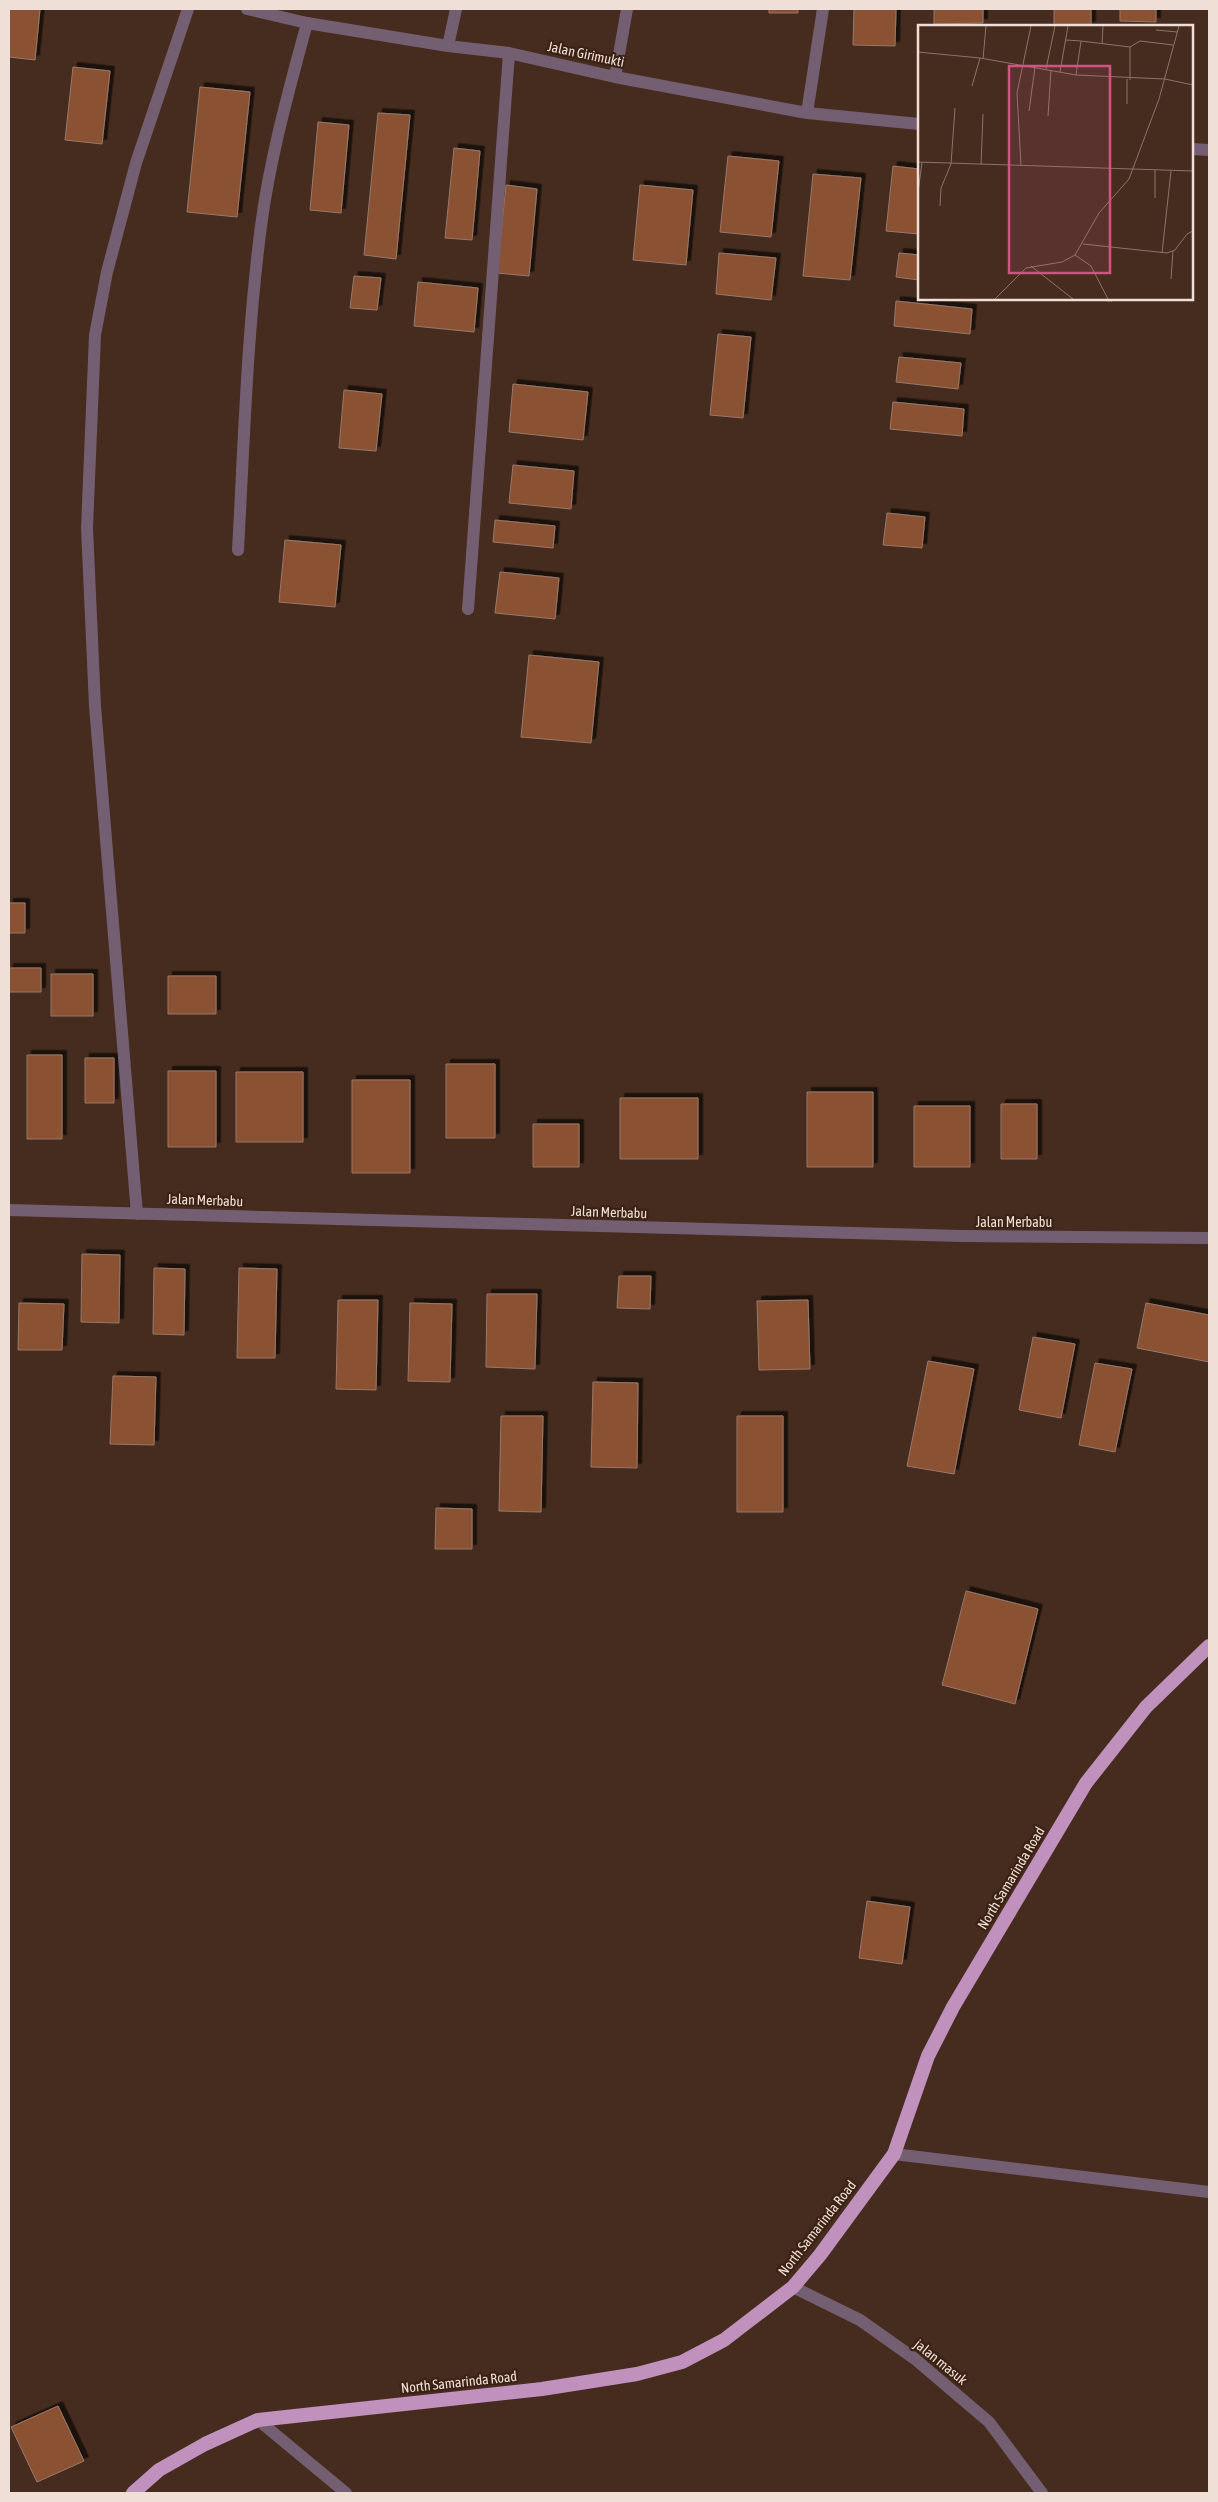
<svg xmlns="http://www.w3.org/2000/svg" width="1218" height="2502" font-family="'Asap Condensed',sans-serif">
<style>
.building{fill:#8a5132;stroke:#98796a;filter:url(#shadow)}
.lines{fill:none;stroke-linecap:round;stroke-linejoin:round}
.minor{stroke:#745f72;stroke-width:12}
.trunk{stroke:#c091bd;stroke-width:14}
.labels{text-anchor:middle;stroke-width:4.5;stroke-linejoin:round;paint-order:stroke}
.street-label{font-size:14px;fill:#f0dfd7;stroke:#3b2215}
.inset-road{fill:none;stroke:#8a7469;stroke-width:1}
.view{fill:#d05480;fill-opacity:0.15;stroke:#d05480;stroke-width:2.5}
.inset-edge{fill:none;stroke:#f0dfd7;stroke-width:2.5}
</style>
<defs>
<filter id="shadow"><feDropShadow dx="4.5" dy="-4.5" stdDeviation="0" flood-color="#0009"/></filter>
</defs>
<rect width="100%" height="100%" fill="#462c1f"/>
<path class="building" d="M9,9H40L35,60L9,57Z
M769,9H798V13H769Z
M854,9H896L895,46L853,45Z
M934,9H983V23L934,24Z
M1054,9H1091V26H1054Z
M1120,9H1156V22L1120,21Z
M73,67L110,71L102,144L65,140Z
M200,87L250,92L237,217L187,212Z
M378,113L410,115L396,259L364,255Z
M318,122L349,125L341,213L310,210Z
M454,148L480,151L472,240L445,238Z
M728,156L779,161L771,237L720,232Z
M893,166L919,169V234L886,231Z
M813,174L861,178L850,280L803,276Z
M506,185L537,189L529,276L497,273Z
M640,185L693,190L686,265L633,260Z
M719,253L776,258L771,300L716,294Z
M899,253L919,255V280L896,277Z
M354,276L381,278L377,310L350,308Z
M418,282L478,288L474,332L414,326Z
M1080,299H1113L1112,301Z
M896,301L972,309L970,334L894,326Z
M718,334L751,337L743,418L710,415Z
M899,357L961,363L958,389L896,382Z
M513,384L588,392L583,440L509,432Z
M344,390L382,394L376,451L339,448Z
M893,402L964,409L962,436L890,429Z
M513,465L574,471L571,509L509,503Z
M887,513L925,517L922,548L883,545Z
M495,520L555,526L553,548L493,542Z
M285,540L341,545L335,607L279,602Z
M500,572L559,578L555,619L495,613Z
M529,655L599,662L591,743L521,737Z
M9,903H25V933H9Z
M9,968H41V992H9Z
M51,974H93V1016H51Z
M168,976H216V1014H168Z
M27,1055H62V1139H27Z
M85,1058H114V1103H85Z
M446,1064H495V1138H446Z
M168,1071H216V1147H168Z
M236,1072H303V1142H236Z
M352,1080H410V1173H352Z
M807,1092H873V1167H807Z
M620,1098H698V1159H620Z
M1001,1104H1037V1159H1001Z
M914,1106H970V1167H914Z
M533,1124H579V1167H533Z
M82,1254L120,1255L119,1323L81,1322Z
M154,1268L185,1269L184,1335L153,1334Z
M239,1268L277,1269L275,1358H237Z
M619,1276H651L650,1309L617,1308Z
M487,1294H537L535,1369L486,1367Z
M338,1300H378L376,1390L336,1389Z
M808,1300L810,1369L759,1370L757,1301Z
M19,1303L64,1304L62,1350H18Z
M410,1303L452,1304L450,1382L408,1381Z
M1146,1303L1209,1315V1362L1137,1348Z
M1033,1337L1075,1344L1061,1418L1019,1410Z
M928,1361L974,1369L954,1474L907,1466Z
M1095,1363L1132,1369L1115,1452L1079,1445Z
M113,1376L156,1377L154,1445L110,1444Z
M593,1382L638,1383L637,1468L591,1467Z
M501,1416H543L541,1512L499,1511Z
M737,1416H783V1512H737Z
M436,1508L472,1509V1549H435Z
M966,1591L1038,1609L1015,1704L942,1685Z
M867,1901L910,1907L902,1964L859,1958Z
M58,2406L84,2461L37,2482L11,2427Z"/>
<g class="lines">
<path class="minor" d="M247,9L307,23L448,46L509,53L615,77L807,113L919,124
M448,46L456,9
M615,77L627,9
M807,113L823,9
M1192,149L1209,150
M238,550C244,442 247,333 261,226C270,157 289,90 307,23
M468,609L509,53
M9,1210L962,1236L1209,1238
M137,1214L95,706L87,528L95,335L107,272L136,163L188,9
M894,2154L1209,2192
M793,2287L860,2320L915,2359L989,2422L1042,2493
M258,2420L346,2493"/>
<path class="trunk" d="M133,2493L159,2470L205,2444L258,2420L542,2389L637,2374L682,2362L724,2340L793,2287L820,2255L894,2154L928,2056L953,2007L1086,1783L1146,1707L1209,1646"/>
</g>
<g class="labels">
<g class="street-label">
<text transform="translate(586 54) rotate(12)" y="5">Jalan Girimukti</text>
<text transform="translate(205 1200) rotate(2)" y="5">Jalan Merbabu</text>
<text transform="translate(609 1212) rotate(2)" y="5">Jalan Merbabu</text>
<text x="1014" y="1227">Jalan Merbabu</text>
<text transform="translate(1011 1878) rotate(-59)" y="5">North Samarinda Road</text>
<text transform="translate(817 2228) rotate(-52)" y="5">North Samarinda Road</text>
<text transform="translate(941 2362) rotate(39)" y="5">jalan masuk</text>
<text transform="translate(459 2382) rotate(-6)" y="5">North Samarinda Road</text>
</g>
</g>
<g transform="translate(918 25)">
<rect width="275" height="275" fill="#462c1f"/>
<path class="inset-road" d="M238,5L259,7M148,15L163,16M184,19L185,1M212,22L222,16L255,20M0,27L62,33L158,50L247,54L275,60M65,34L68,1M128,44L137,1M142,47L150,1M158,50L163,16L212,22V55M209,54V79M54,61L62,33M111,86L117,42M130,91L133,45M0,137L275,146M63,140L65,89M103,141L99,68L113,1M0,168L4,137M237,173V145M22,181L23,163L33,139L37,83M165,219L249,228L257,225L269,209L275,206M244,228L253,146M157,230L173,241L190,274M113,241L155,274M253,254L255,226M77,274L108,243L144,237L157,230L181,188L211,154L241,74L261,1"/>
<path class="view" d="M91,41H192V248H91Z"/>
<rect width="275" height="275" class="inset-edge"/>
</g>
<rect width="1218" height="2502" fill="none" stroke="#f0dfd7" stroke-width="20"/>
</svg>
